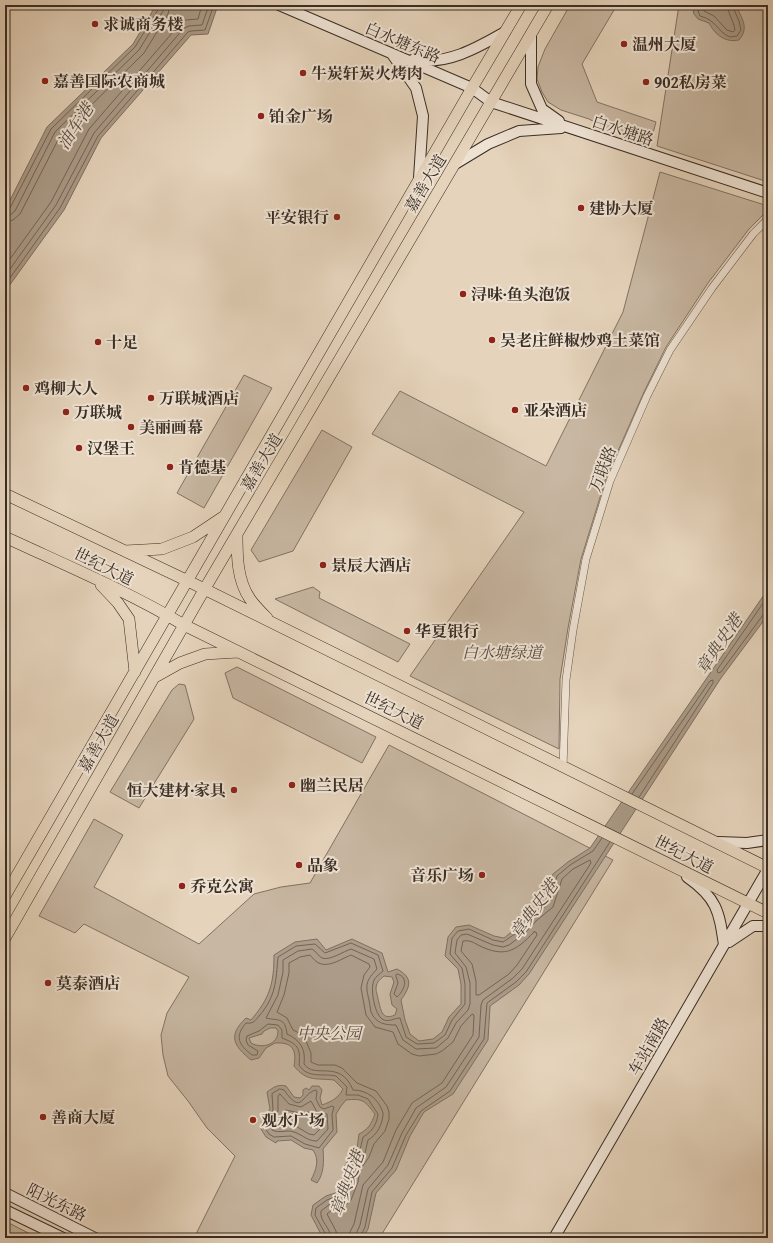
<svg xmlns="http://www.w3.org/2000/svg" width="773" height="1243" font-family="'Gentium Book Plus','Noto Serif SC',serif">
<style>
.green{fill:#c8b7a2;stroke:#817264}
.water{fill:#ab9b88;stroke:#7e6f60;fill-rule:evenodd}
.lines{fill:none;stroke-linecap:round;stroke-linejoin:round}
.shore{stroke:#726456;stroke-width:1}
.street-casing{stroke:#65574a;stroke-width:8}
.secondary-casing{stroke:#3a2e25;stroke-width:12}
.primary-casing{stroke:#3a2e25;stroke-width:12}
.street{stroke:#eee2d3;stroke-width:7}
.secondary{stroke:#eee2d3;stroke-width:10}
.primary{stroke:#e5d3bb;stroke-width:11}
.poi-dot{fill:#8f2418;stroke:#eee2d3;stroke-width:1.5}
.labels{text-anchor:middle;stroke-width:4;stroke-linejoin:round;paint-order:stroke}
.poi-label{font-size:16px;font-weight:bold;fill:#3a2e25;stroke:#eee2d3;text-anchor:start}
.street-label{font-size:16px;fill:#3a2e25;stroke:#eee2d3}
.park-label{font-size:16px;font-style:italic;fill:#56493e;stroke:#eee2d3}
.water-label{font-size:17px;font-style:italic;fill:#56493e;stroke:#eee2d3}
</style>
<rect width="100%" height="100%" fill="#e5d3bb"/>
<filter id="stains"><feTurbulence type="fractalNoise" baseFrequency=".005" numOctaves="4"/><feColorMatrix values="0 0 0 0 .2 0 0 0 0 .09 0 0 0 0 .02 0 0 0 .5 -.17"/></filter>
<radialGradient id="worn" r=".72"><stop offset=".6" stop-color="#630" stop-opacity="0"/><stop offset="1" stop-color="#630" stop-opacity=".3"/></radialGradient>
<path class="green" d="M570,5H617L582,64L597,102L656,122L650,144L612,131L589,119L561,110L548,102L542,92L537,79L538,67L545,49Z
M679,5H768V182L657,146Z
M660,172L768,206V210L749,229L708,283L666,347L644,392L606,478L581,559L568,628L560,679L559,749L410,676L524,512L372,434L400,391L546,466L623,312Z
M244,375L272,388L204,508L177,493Z
M322,430L352,447L293,551L259,562L251,550Z
M313,587L320,592L319,598L410,644L398,662L275,599Z
M237,667L376,737L362,763L233,698L225,673Z
M179,684L185,685L194,719L139,808L110,792L172,690Z
M389,745L613,860L380,1237L382,1238H194L235,1156L207,1128L188,1101L168,1076L163,1055L161,1035L167,1013L189,977L84,924L75,933L39,916L94,819L123,835L94,887L199,944L254,894L281,887L310,883Z
M5,1221L38,1238H5Z"/>
<path class="water" d="M156,5H218L208,34L191,35L101,138L64,210L9,286L5,294V210L47,127L133,44Z
M692,5H736C741,18 750,27 739,40C726,43 715,35 709,23L698,19L694,14Z
M768,589V615L721,678L529,974L519,985L490,1006L488,1040L453,1094L424,1112L410,1136L396,1170L376,1193L368,1229L363,1238H323L311,1215L313,1205L326,1196L338,1192L344,1179L345,1165L357,1149L359,1134C369,1129 371,1124 375,1114C365,1101 363,1098 346,1100L341,1106L336,1114L337,1132L323,1149C324,1161 324,1174 317,1183L311,1180C316,1170 320,1160 313,1150L304,1148L291,1140L277,1141L276,1143L266,1137L261,1129L262,1122L270,1109L267,1092C274,1087 278,1084 286,1086L294,1097L300,1098L303,1095V1090L306,1088L309,1090L312,1086H319L322,1090L320,1098L322,1105C333,1101 338,1098 343,1089L334,1080C316,1078 307,1082 294,1066C297,1049 292,1042 275,1043L266,1048L259,1058L251,1060C234,1046 227,1036 246,1018L251,1020C270,998 274,983 274,955L295,942L317,939L326,950L352,939L382,953L388,972L397,969C414,978 410,987 401,1000L405,1020L410,1034L419,1041L433,1039L442,1032L449,1017L461,1004V984L458,969L445,956L448,937L456,927L469,925L494,936L504,938L519,926L530,914L546,901L553,874L568,862L590,848ZM384,976L392,977L394,982L390,994L392,1005L397,1009L395,1015C381,1021 381,1009 378,999C378,996 376,992 376,989C376,983 379,980 384,976ZM270,1028H276L278,1031C278,1045 262,1049 251,1043L249,1038L262,1034L264,1031Z"/>
<g class="lines">
<path class="shore" d="M696,5L700,16C717,20 716,31 730,37L737,36L741,30L739,21L732,5
M702,5L704,11L714,16L727,30L733,32L735,30C734,21 728,14 727,5
M5,211L10,208L51,129L135,47L159,8V5
M5,216L10,215L15,211L55,132L139,50L163,11L164,5
M5,222L13,220L20,214L60,136L144,53L168,14L170,5
M5,266L51,202L89,129L180,24L186,20L198,19L202,5
M5,276L56,205L94,133L184,28L189,26L202,25L209,5
M5,285L60,208L98,136L188,32L191,31L205,30L214,5
M768,596L717,670L718,673L721,672L763,615L768,614
M632,794L710,681L713,680V683L639,797
M534,932H536L537,935L517,965L509,974L479,995H476V981L472,964L461,951L463,941C469,940 473,942 478,945C504,958 515,952 534,932Z
M397,974C410,977 404,991 397,997L394,994L398,983L396,976Z
M280,1089L284,1090C303,1117 301,1093 316,1090L317,1092L316,1099L320,1107L324,1109L332,1106L334,1107L332,1114L333,1130L319,1148L305,1144L291,1136L274,1137L269,1134L265,1128L273,1110L272,1094Z
M280,1094L289,1104L301,1107L311,1101L317,1112L327,1114L328,1129L317,1141C307,1141 303,1135 294,1132C287,1129 279,1134 272,1130L271,1125L278,1111V1097Z
M286,1110L299,1113L309,1112L313,1117L321,1120L322,1127L314,1135L309,1134L294,1125H280L279,1123Z
M326,1238V1235L315,1215L316,1208L327,1200L342,1194L348,1180L349,1166L360,1150L363,1137C372,1132 377,1124 378,1114L368,1099L358,1095H346L347,1087L336,1076C322,1073 308,1079 299,1065C301,1047 297,1044 282,1038V1030L278,1025L268,1024L259,1031L247,1036L246,1040L248,1045L258,1051L257,1055H252C239,1045 234,1037 246,1023C253,1024 255,1021 259,1016C276,997 276,980 278,957L296,946L315,944L325,953L351,943L378,955L383,971C380,974 376,976 374,980C370,988 374,1013 382,1019C388,1023 394,1018 400,1018L406,1037L417,1044L434,1043L445,1035L452,1020L465,1004V984L462,968L450,954L452,938L458,931L469,929L493,940L503,942L521,930L533,917L549,903L557,876L570,865L593,851L602,838
M331,1238C331,1228 319,1221 321,1211L330,1204L342,1200L345,1197L352,1181L354,1168L365,1153L368,1140C377,1135 383,1124 383,1113C379,1099 367,1090 353,1090C340,1058 315,1080 304,1064C306,1049 300,1040 287,1034C285,1017 279,1021 266,1018L278,995L283,972V960L298,951L312,949C316,951 318,956 322,958C330,961 344,951 351,949L374,959L377,969C366,981 365,984 369,1000C370,1004 370,1008 371,1012C376,1024 386,1025 396,1025L403,1040L416,1049L436,1048L448,1038L456,1023L468,1010L470,1004V983L466,967L455,953L457,940L461,935L467,934L493,945L503,947L509,945L525,933L536,921L553,907L562,879L573,869L590,860L591,863L522,969L513,978L483,1000L481,1005L479,1037L446,1087L416,1108L402,1133L388,1165L368,1189L360,1225L356,1234L355,1238
M337,1238L336,1231L327,1214L332,1210L346,1205L351,1200L358,1182L360,1170L369,1157L374,1144L385,1131L389,1119V1112L387,1106L376,1091L357,1083L342,1068L335,1065H318L311,1062V1053L306,1041L299,1033L293,1030L287,1018L277,1012L284,995L289,973V963L300,957L310,955C312,957 314,960 317,962C327,969 341,959 351,955L369,964L370,967L364,975L361,988L366,1015L375,1027L393,1032L398,1044L412,1054L419,1056L436,1054L442,1051L453,1042L461,1026L471,1015L473,1014L474,1016L473,1035L442,1083L412,1103L396,1130L383,1162L363,1185L354,1224L350,1232L349,1238
M360,1238L365,1227L372,1192L392,1168L406,1135L421,1111L450,1091L484,1039L487,1003L516,982L526,972L610,842"/>
<g class="street-casing">
<path id="street" d="M563,767L566,680L573,630L586,559L610,481L647,396L670,350L712,288L753,234L768,219"/>
</g>
<g class="secondary-casing">
<path id="secondary" d="M279,5L472,88L491,102L768,193
M531,35V84L542,109L559,121
M392,54L416,88L423,116L419,178
M414,59C446,66 477,48 505,32
M455,164L488,144L519,131L561,128
M718,842L747,843L768,840
M687,877C717,898 719,911 724,945
M729,942L753,926H768
M5,1193L95,1238
M5,1210L63,1238
M554,1238L768,869"/>
</g>
<g class="primary-casing">
<path id="primary" d="M5,494L188,581L768,868
M237,534C237,556 237,580 250,599C255,606 261,612 267,618
M5,537C65,565 127,591 184,625L768,913
M125,551L162,549L193,537L223,517
M101,585L118,603L129,619L135,672
M155,677L180,663L205,654L238,652
M5,896L472,88L521,5
M5,938L204,590L548,5"/>
</g>
<use href="#street" class="street"/>
<use href="#secondary" class="secondary"/>
<use href="#primary" class="primary"/>
</g>
<g class="poi-dot">
<circle cx="95" cy="24" r="4"/>
<circle cx="624" cy="44" r="4"/>
<circle cx="303" cy="73" r="4"/>
<circle cx="45" cy="81" r="4"/>
<circle cx="646" cy="82" r="4"/>
<circle cx="261" cy="116" r="4"/>
<circle cx="581" cy="208" r="4"/>
<circle cx="337" cy="217" r="4"/>
<circle cx="463" cy="294" r="4"/>
<circle cx="492" cy="340" r="4"/>
<circle cx="98" cy="342" r="4"/>
<circle cx="26" cy="388" r="4"/>
<circle cx="151" cy="398" r="4"/>
<circle cx="515" cy="410" r="4"/>
<circle cx="66" cy="412" r="4"/>
<circle cx="131" cy="427" r="4"/>
<circle cx="79" cy="448" r="4"/>
<circle cx="170" cy="467" r="4"/>
<circle cx="323" cy="565" r="4"/>
<circle cx="407" cy="631" r="4"/>
<circle cx="292" cy="785" r="4"/>
<circle cx="234" cy="790" r="4"/>
<circle cx="299" cy="865" r="4"/>
<circle cx="482" cy="875" r="4"/>
<circle cx="182" cy="886" r="4"/>
<circle cx="48" cy="983" r="4"/>
<circle cx="43" cy="1117" r="4"/>
<circle cx="253" cy="1120" r="4"/>
</g>
<g class="labels">
<g class="poi-label">
<text x="103" y="30">求诚商务楼</text>
<text x="632" y="50">温州大厦</text>
<text x="311" y="79">牛炭轩炭火烤肉</text>
<text x="53" y="87">嘉善国际农商城</text>
<text x="654" y="88">902私房菜</text>
<text x="269" y="122">铂金广场</text>
<text x="589" y="214">建协大厦</text>
<text x="329" y="223" text-anchor="end">平安银行</text>
<text x="471" y="300">浔味·鱼头泡饭</text>
<text x="500" y="346">吴老庄鲜椒炒鸡土菜馆</text>
<text x="106" y="348">十足</text>
<text x="34" y="394">鸡柳大人</text>
<text x="159" y="404">万联城酒店</text>
<text x="523" y="416">亚朵酒店</text>
<text x="74" y="418">万联城</text>
<text x="139" y="433">美丽画幕</text>
<text x="87" y="454">汉堡王</text>
<text x="178" y="473">肯德基</text>
<text x="331" y="571">景辰大酒店</text>
<text x="415" y="637">华夏银行</text>
<text x="300" y="791">幽兰民居</text>
<text x="226" y="796" text-anchor="end">恒大建材·家具</text>
<text x="307" y="871">品象</text>
<text x="474" y="881" text-anchor="end">音乐广场</text>
<text x="190" y="892">乔克公寓</text>
<text x="56" y="989">莫泰酒店</text>
<text x="51" y="1123">善商大厦</text>
<text x="261" y="1126">观水广场</text>
</g>
<g class="street-label">
<text transform="translate(403 42) rotate(23)" y="6">白水塘东路</text>
<text transform="translate(623 130) rotate(18)" y="6">白水塘路</text>
<text transform="translate(425 183) rotate(-59)" y="6">嘉善大道</text>
<text transform="translate(261 462) rotate(-59)" y="6">嘉善大道</text>
<text transform="translate(602 469) rotate(-69)" y="6">万联路</text>
<text transform="translate(104 566) rotate(26)" y="6">世纪大道</text>
<text transform="translate(394 710) rotate(26)" y="6">世纪大道</text>
<text transform="translate(98 743) rotate(-60)" y="6">嘉善大道</text>
<text transform="translate(684 854) rotate(27)" y="6">世纪大道</text>
<text transform="translate(648 1046) rotate(-60)" y="6">车站南路</text>
<text transform="translate(57 1202) rotate(26)" y="6">阳光东路</text>
</g>
<g class="park-label">
<text x="502" y="658">白水塘绿道</text>
<text x="329" y="1039">中央公园</text>
</g>
<g class="water-label">
<text transform="translate(75 126) rotate(-57)" y="6">油车港</text>
<text transform="translate(719 644) rotate(-56)" y="6">章典史港</text>
<text transform="translate(534 909) rotate(-54)" y="6">章典史港</text>
<text transform="translate(347 1183) rotate(-70)" y="6">章典史港</text>
</g>
</g>
<rect width="773" height="1243" fill="none" stroke="#e5d3bb" stroke-width="20"/>
<rect x="6" y="6" width="761" height="1231" fill="none" stroke="#3a2e25" stroke-width="2"/>
<rect x="10" y="10" width="753" height="1223" fill="none" stroke="#3a2e25"/>
<rect width="100%" height="100%" filter="url(#stains)"/>
<rect width="100%" height="100%" fill="url(#worn)"/>
</svg>
